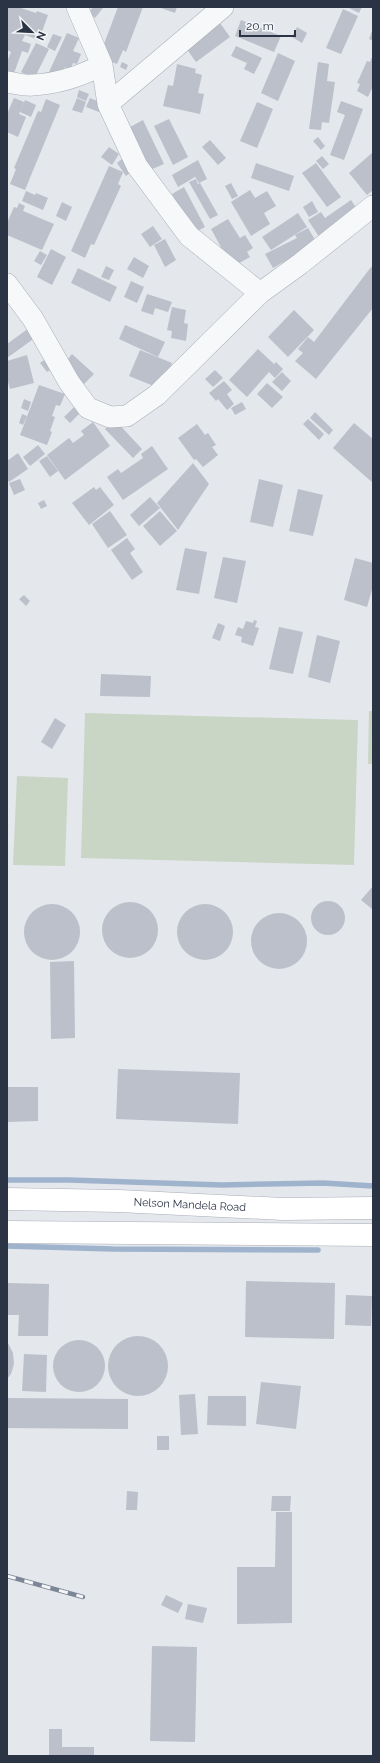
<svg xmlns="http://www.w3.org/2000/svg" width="380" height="1763" font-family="Raleway,sans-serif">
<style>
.green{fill:#c9d6c5}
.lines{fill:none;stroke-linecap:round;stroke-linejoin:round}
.stream{stroke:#9fb4cc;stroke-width:5.5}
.building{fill:#bbc0ca}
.minor-casing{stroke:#a9aeb7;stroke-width:22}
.secondary-casing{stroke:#a9aeb7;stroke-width:23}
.minor{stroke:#f7f8fa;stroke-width:21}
.secondary{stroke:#fff;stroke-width:22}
.rail-casing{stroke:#7d8696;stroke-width:4.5}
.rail{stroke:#f4f6f9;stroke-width:3;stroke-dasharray:9;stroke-linecap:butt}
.labels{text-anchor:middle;stroke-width:4;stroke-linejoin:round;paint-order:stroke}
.street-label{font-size:11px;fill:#2b3445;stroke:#f4f6f9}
</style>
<rect width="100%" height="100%" fill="#e4e7ec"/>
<path class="green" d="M369,711H373V764H368Z
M85,713L358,720L354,865L81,858Z
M17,776L68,778L65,866L13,865Z"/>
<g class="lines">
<path class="stream" d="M7,1180H69L222,1185L323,1183L373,1186
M7,1246L113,1249L318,1250"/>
</g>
<path class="building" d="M7,7H18L36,13L37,11L48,15L39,40L25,35L22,41L31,44L28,53L22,51L13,76L7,74V62L11,52L7,50Z
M93,7L103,8L95,18L89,12Z
M118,7H143L126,52L123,50L117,64L99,57Z
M158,7H177L175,13Z
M347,7H362L359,13Z
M343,9L358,16L341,54L326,48Z
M241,20L281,36L274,52L235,36Z
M220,23L230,37L196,62L186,48Z
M297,27L307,33L302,43L292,37Z
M373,28V41L369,39Z
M67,33L79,38L73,51L81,54L77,64L73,63L70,70L65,67L60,77L49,72Z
M53,34L62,37L55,51L47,47Z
M36,43L49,49L34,79L21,72Z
M236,46L262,58L254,74L244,69L247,63L231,56Z
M278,53L295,61L278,101L261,93Z
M373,55V86L368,97L357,91L360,84L357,83L367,61L370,62Z
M122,62L128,65L126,70L120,67Z
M318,62L329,64L327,81L335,82L329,123L322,122L321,130L309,129Z
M177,64L196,69L195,73L202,75L198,93L204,94L200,114L163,106L168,85L173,86Z
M79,90L89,94L86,101L77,97Z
M14,98L24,102L19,114L26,117L18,137L7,132V114Z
M77,98L86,102L82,113L72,110Z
M90,98L102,103L99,112L86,107Z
M46,99L60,105L25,190L10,184L16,169L14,168L38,111L41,112Z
M25,100L36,105L31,117L20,112Z
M341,101L363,109L344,160L330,155L345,115L337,112Z
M257,102L273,109L257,148L240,141Z
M169,119L188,157L173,165L154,126Z
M143,120L164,164L150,170L130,127Z
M318,137L325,146L321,150L313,141Z
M210,140L226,158L218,165L202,147Z
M109,147L119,154L112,165L101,157Z
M373,152V190L367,195L349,173Z
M322,156L329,164L323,169L316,161Z
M122,159L131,172L126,176L117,163Z
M198,160L207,179L199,183L194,175L195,177L178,187L172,175Z
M256,163L294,176L289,191L251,178Z
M316,163L341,197L327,207L302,173Z
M109,166L123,172L118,184L121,186L94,245L91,244L85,258L71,251Z
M196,179L198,184L200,183L218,215L210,219L189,182Z
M231,183L238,196L232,199L225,186Z
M184,187L205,227L194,233L172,194Z
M250,190L255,198L267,191L276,206L264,213L270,224L251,236L231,202Z
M26,191L35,195L36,193L48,198L43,210L22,201Z
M351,200L359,212L320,238L308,220L321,212L325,218Z
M312,201L318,212L309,217L303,207Z
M62,202L72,207L66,221L56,216Z
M19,203L25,206L23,211L54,224L42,250L7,235V223L14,207L17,208Z
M298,213L307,227L271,250L262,237Z
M228,219L240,238L245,235L253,248L247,252L250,257L232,267L211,229Z
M153,226L162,239L150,247L141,234Z
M308,228L317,243L273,268L265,254L297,238L295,235Z
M165,239L176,260L165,267L154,245Z
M51,249L66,257L52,285L37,277Z
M40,251L47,255L41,265L34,261Z
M134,257L149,266L143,278L127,269Z
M106,266L114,270L109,280L101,277Z
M371,267L373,268V308L316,379L295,361L303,353L298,349L308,337L314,342Z
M78,268L117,287L110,302L71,283Z
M131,281L144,287L137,303L124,297Z
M147,294L172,302L168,312L155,308L153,315L141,311Z
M172,307L186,310L184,323L188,324L186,341L171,338L172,331L167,330Z
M294,310L314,330L288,357L268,337Z
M125,325L165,342L158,357L119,339Z
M29,328L36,337L7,358V344Z
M258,349L274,364L276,362L283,369L275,378L269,372L247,397L229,380Z
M140,350L172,363L161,389L129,376Z
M72,354L94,374L84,384L63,365Z
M27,355L34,383L10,389L7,378V361Z
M51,355L58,365L47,372L40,363Z
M215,370L223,378L213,387L205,379Z
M282,372L291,381L282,391L272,382Z
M224,381L232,390L227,394L234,404L227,410L218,399L216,401L209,393Z
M267,383L283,397L272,408L257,394Z
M39,385L65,394L60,406L56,405L52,416L55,417L50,431L52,432L47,445L20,435Z
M24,399L31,402L28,411L21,408Z
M242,402L246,409L235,415L231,408Z
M75,406L81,412L70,423L64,417Z
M315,412L333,430L329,435L310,418Z
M22,414L27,416L23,425L19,423Z
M308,419L324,434L319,440L303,424Z
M115,420L142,449L133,458L105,429Z
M93,422L110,446L65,480L47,455L69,438L73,443L84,435L81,431Z
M354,423L373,439V483L333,448Z
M197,424L205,435L208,433L216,445L212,447L218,455L203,467L196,459L194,460L178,438Z
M38,445L45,454L30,466L23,457Z
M152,446L168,469L123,500L107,477L118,469L121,473L143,458L141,454Z
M18,453L28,469L9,482L7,479V461Z
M47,456L58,471L50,477L39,461Z
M193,463L209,484L178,530L157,503Z
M20,479L25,490L14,495L9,483Z
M259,479L283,485L273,527L250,522Z
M94,487L96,490L100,487L114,505L89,525L72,503Z
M298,489L323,495L313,536L289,531Z
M150,497L160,508L139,526L130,515Z
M44,500L47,506L41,509L38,503Z
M110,511L127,535L108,548L92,524Z
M160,511L177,531L160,546L143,526Z
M127,538L135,549L130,553L143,572L132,580L111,550Z
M185,548L207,552L199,594L176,590Z
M223,557L246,561L237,603L214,598Z
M355,558L373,563V586L367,607L344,600Z
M24,595L30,601L26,606L19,599Z
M254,620L257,621L255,627L259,628L253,646L241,642L242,637L235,635L238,627L243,629L246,621L253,623Z
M218,623L225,626L220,641L212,638Z
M279,627L303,632L293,674L269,669Z
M317,635L340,641L330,683L308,677Z
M101,674L151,676L150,697L100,696Z
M55,718L66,725L52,749L41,742Z
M373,886V908L372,909L361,900Z
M311 918a17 17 0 1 1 34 0a17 17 0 1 1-34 0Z
M102 930a28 28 0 1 1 56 0a28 28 0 1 1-56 0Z
M177 932a28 28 0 1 1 56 0a28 28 0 1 1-56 0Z
M24 932a28 28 0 1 1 56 0a28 28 0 1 1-56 0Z
M251 941a28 28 0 1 1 56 0a28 28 0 1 1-56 0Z
M74,961L75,1038L51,1039L50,962Z
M118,1069L240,1073L238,1124L116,1119Z
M7,1087H38V1121L7,1122Z
M246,1281L335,1283L334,1339L245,1337Z
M7,1283L49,1284L48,1336H18L19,1315H7Z
M346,1295L372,1296L371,1326L345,1325Z
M108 1366a30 30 0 1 1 60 0a30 30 0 1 1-60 0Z
M53 1366a26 26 0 1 1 52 0a26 26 0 1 1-52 0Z
M7,1341L13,1353L14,1364L11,1374L7,1379Z
M24,1354L47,1355L46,1392L22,1391Z
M261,1382L301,1386L296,1429L256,1424Z
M195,1394L198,1434L181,1435L179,1395Z
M208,1396H246V1426L207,1425Z
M7,1398L128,1399V1429L7,1428Z
M157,1436H169V1450H157Z
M127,1491L138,1492L137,1510H126Z
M272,1496H291L290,1511H271Z
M276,1512H292V1623L237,1624V1567H275Z
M166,1595L183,1603L178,1613L161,1605Z
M188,1604L207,1608L203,1623L185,1619Z
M152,1646L197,1647L195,1742L150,1741Z
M49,1729H62V1747H94V1756H49Z"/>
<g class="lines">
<g class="minor-casing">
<path id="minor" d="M77,7L102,65L108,104L137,166L189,236L260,293
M7,82C15,83 24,86 32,85C56,84 81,76 102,65
M108,104L223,7
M7,284L33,319L69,382L88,408L110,417L127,416L157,395L260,293L300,264L373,206"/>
</g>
<g class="secondary-casing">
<g id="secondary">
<path id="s1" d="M7,1199L119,1201L283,1209L373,1208"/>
<path d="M7,1232L373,1235"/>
</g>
</g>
<use href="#minor" class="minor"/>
<use href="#secondary" class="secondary"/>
<g class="rail-casing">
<path id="rail" d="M7,1576L83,1597"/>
</g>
<use href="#rail" class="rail"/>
</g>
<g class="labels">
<g class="street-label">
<text dy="4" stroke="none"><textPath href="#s1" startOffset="183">Nelson Mandela Road</textPath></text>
</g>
</g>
<rect width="380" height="1763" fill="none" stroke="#2b3445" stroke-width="16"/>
<g transform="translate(32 32) rotate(114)" stroke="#f4f6f9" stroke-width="3" paint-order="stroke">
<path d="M0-3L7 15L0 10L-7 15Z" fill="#2b3445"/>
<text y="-6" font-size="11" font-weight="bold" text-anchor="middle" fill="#2b3445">N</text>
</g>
<path d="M240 30v6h55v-6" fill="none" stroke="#2b3445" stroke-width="2"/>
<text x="246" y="30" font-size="12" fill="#2b3445" stroke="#f4f6f9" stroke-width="3" paint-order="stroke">20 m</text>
</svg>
